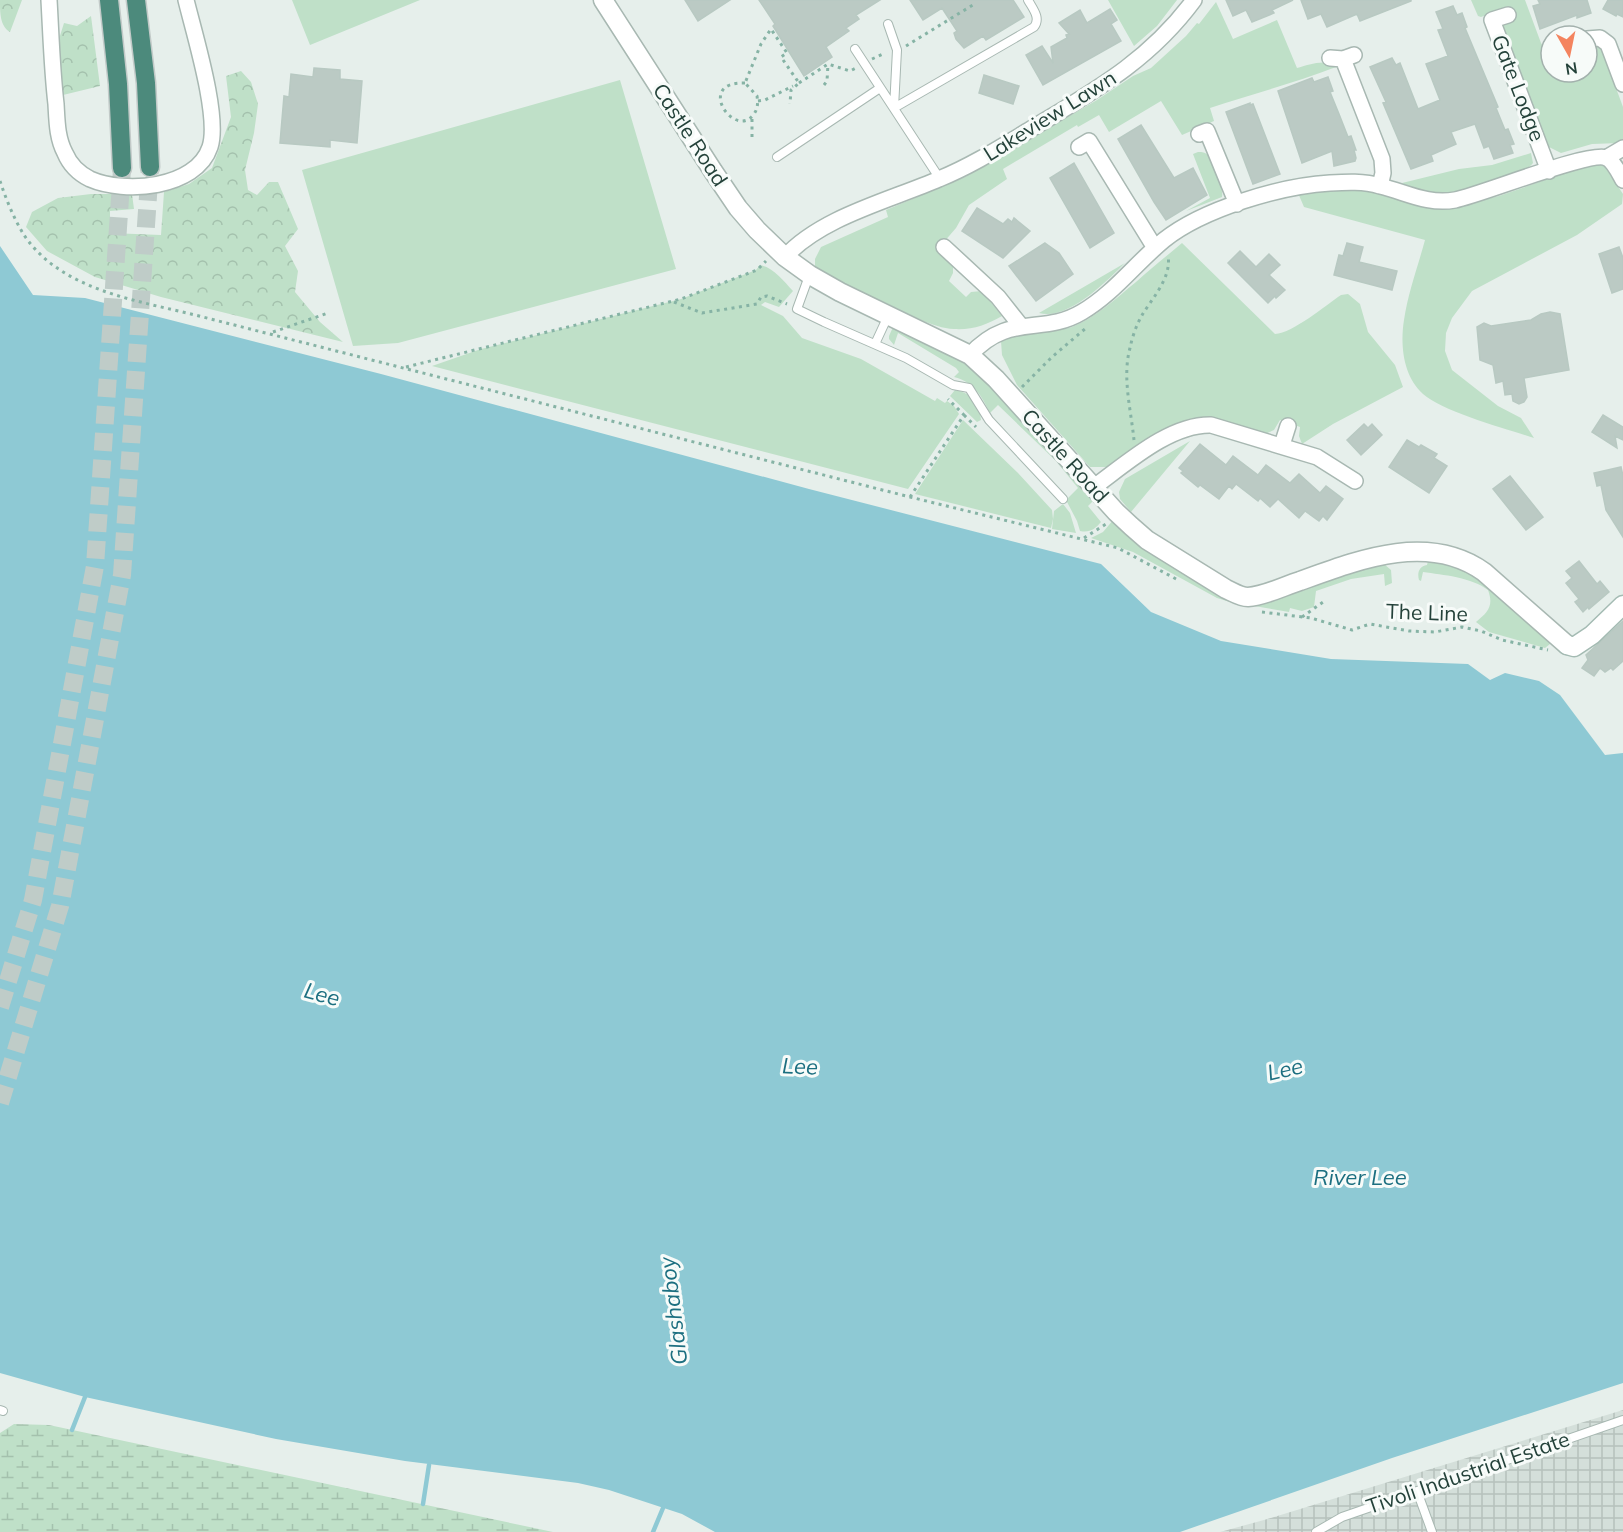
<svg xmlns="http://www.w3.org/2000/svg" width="1623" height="1532" font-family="Mulish,sans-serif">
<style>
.industrial{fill:url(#industrial-grid)}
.green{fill:#bfe0c8}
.forest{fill:url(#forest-crowns)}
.wetland{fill:url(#wetland-marsh)}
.water{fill:#8ec9d4}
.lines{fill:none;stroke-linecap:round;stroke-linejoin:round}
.stream{stroke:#8ec9d4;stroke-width:4.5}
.building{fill:#bbcac4;stroke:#b8c9c2;stroke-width:1.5}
.trunk-tunnel{stroke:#bfccc8;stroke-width:18;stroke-dasharray:18 9;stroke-linecap:butt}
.service-casing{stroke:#a8b8b2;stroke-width:10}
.minor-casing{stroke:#a8b8b2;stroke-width:18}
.tertiary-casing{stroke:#a8b8b2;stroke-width:21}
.secondary-casing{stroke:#a4bbb3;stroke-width:21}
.trunk-casing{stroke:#c2cac8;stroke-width:21}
.path{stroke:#86b3a5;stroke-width:3;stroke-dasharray:3 4.5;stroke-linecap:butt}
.service{stroke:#fff;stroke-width:8}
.minor{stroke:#fff;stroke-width:15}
.tertiary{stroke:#fff;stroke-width:18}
.secondary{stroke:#fff;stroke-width:18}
.trunk{stroke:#4c8a7c;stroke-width:18}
.labels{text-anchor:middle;stroke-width:6;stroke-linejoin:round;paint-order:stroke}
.street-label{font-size:21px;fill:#24423a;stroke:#f7fbf9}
.water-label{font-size:22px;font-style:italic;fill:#1c6f80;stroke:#f7fbf9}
</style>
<defs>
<pattern id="industrial-grid" width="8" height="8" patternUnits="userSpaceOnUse" patternTransform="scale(1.5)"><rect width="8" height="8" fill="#d4dfda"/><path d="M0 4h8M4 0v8" fill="none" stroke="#b6c1bc"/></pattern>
<pattern id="forest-crowns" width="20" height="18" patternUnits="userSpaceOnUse" patternTransform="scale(1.5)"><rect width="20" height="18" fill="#bfe0c8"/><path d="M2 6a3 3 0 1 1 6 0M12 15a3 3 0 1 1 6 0" fill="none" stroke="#a4c1ad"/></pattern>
<pattern id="wetland-marsh" width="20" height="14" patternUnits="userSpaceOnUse" patternTransform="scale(1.5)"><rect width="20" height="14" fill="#bfe0c8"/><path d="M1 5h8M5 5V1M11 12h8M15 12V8" fill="none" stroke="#a4c1ad"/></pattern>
</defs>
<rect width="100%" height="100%" fill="#e6efeb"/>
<path class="industrial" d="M1623,1410V1532H1220L1264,1520Z"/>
<path class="green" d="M292,0H420L310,45Z
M1108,0H1177L1157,26L1134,46Z
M1471,0H1525L1541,43L1551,57V72L1557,74L1587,72V48L1598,46L1602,50L1623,107V140L1620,143L1592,144L1561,153L1547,146L1498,26L1513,18L1509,6L1481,17L1478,16Z
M1216,2L1233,39L1277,20L1297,68C1309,65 1326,58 1336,67C1295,83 1252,94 1210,108L1214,121L1182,135L1161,101L1109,132L1099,115L1078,127L1077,125L1003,169L1007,179L969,205L956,228L937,250L953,265V273L949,281L966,297L971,292L982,291L1002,316C986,325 973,330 954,329C932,328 910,314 890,305C865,293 839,282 815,268V259L821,247L888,217L886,210L965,177L1097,100L1133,76L1151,68L1186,36L1197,23L1199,24Z
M620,80L676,269L398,343L353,346L302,170Z
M1198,152C1203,152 1204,152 1208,155C1214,160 1224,189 1222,197L1186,211L1210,198L1193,154Z
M1531,153L1533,163C1524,176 1461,192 1444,193C1430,194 1415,189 1402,183L1459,169L1492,165Z
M1599,164L1605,167L1623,194L1622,204L1577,235L1472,291L1452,318L1446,333L1445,351L1452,370L1498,406L1521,418L1534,438C1507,429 1443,412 1423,394C1403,376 1400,345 1404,320C1408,293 1418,266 1425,240L1304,207L1298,193L1348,189L1380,193L1423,207L1449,209L1499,196L1583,167Z
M1182,243L1275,334C1293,333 1326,305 1341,295L1348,294L1360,304L1368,332L1395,365L1403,387L1333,424L1302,444L1299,436L1300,427L1280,420L1274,430L1265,434L1210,419L1109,467H1090L1017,385L1002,355L1001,341C1012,330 1054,333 1072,327C1097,317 1116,298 1136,282C1151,268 1167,256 1182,243Z
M1125,263C1107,281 1068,321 1039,313Z
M760,265C773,267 784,281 793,291L779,307L765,302L761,305L783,316L802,338L861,359L935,401L937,398L945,403L947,401L954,406L959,414L908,489L432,366L481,349L681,299L756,270Z
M893,327L973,365L1094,500L1088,506L1101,522C1095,529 1090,533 1080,531L1077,521L1066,500L1078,488L1056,461L998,405L990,413C981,395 974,382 954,377L959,372L956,368L898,333L894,345L889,339V336Z
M955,390C970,392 980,404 981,420L977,422L950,396Z
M963,420L1018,473L1052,510L1053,519L1051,528L915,494Z
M1190,441L1131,512L1120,499L1119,492L1125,479Z
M1063,504L1070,513L1076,533L1052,529L1054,511Z
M1114,519C1149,549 1184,577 1226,598L1384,564L1391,570L1392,583L1385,586L1384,574L1351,579L1316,591L1314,607L1302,611L1290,608L1289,612L1230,602L1217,598L1133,552L1091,538L1103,532Z
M1428,561C1480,561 1516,608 1550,641V644L1545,648L1489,632L1476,622C1488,612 1494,606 1488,590C1471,577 1443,575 1423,572L1421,581L1419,580C1417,573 1419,566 1427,565Z"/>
<path class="forest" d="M0,0H22L10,32C0,26 0,13 0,0Z
M91,16L100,86L63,95L59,39L64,23L77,26Z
M241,71L251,82L258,104L254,133L245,170L248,190L257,195L269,182H278L298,229L285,246L298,271L295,292L320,322L343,342L161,297L95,277L47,251L26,227L32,212L58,198L91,194H132L134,209L110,211V233L161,235L164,192L189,184L212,168L231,117L226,76Z"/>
<path class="wetland" d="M14,1424L49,1425L553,1532H0V1433Z"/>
<path class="water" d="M0,246L33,295L85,298L381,374L809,489L1101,564L1151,612L1221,641L1331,659L1468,664L1490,680L1505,673L1539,681L1560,695L1605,755L1623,753V1383L1392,1458L1180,1532H715L682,1514L609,1490L578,1483L405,1461L276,1439L85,1397L0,1373Z"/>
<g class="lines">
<path class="stream" d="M72,1430L85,1397
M423,1504L429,1465
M653,1532L663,1508"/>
</g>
<path class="building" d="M685,0H730L698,21Z
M759,0H880L856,15L859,19L846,28L849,31L826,47L832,57L804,76L773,26L775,24Z
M910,0H1013L1024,17L986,40L983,36L964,48L956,39L954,33L957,31L942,8L923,20Z
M1226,0H1293L1272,10L1274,13L1252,22L1246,10L1233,16Z
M1301,0H1411V1L1360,21L1357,14L1327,27L1321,14L1308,19Z
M1538,0H1587L1591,13L1577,18V15L1540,29L1533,6L1540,4Z
M1608,0H1623V17L1617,14L1616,16L1603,9Z
M1453,6L1457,15L1462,13L1467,27L1465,28L1498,107L1496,108L1505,130L1508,129L1514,144L1510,145L1513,153L1494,159L1489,146L1484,148L1475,124L1451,132L1456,144L1431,155L1433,161L1411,169L1383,103L1386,102L1370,67L1392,58L1396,65L1400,63L1418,109L1440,100L1426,64L1448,56L1438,30L1443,29L1436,12Z
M1110,9L1117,20L1111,24L1121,41L1043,85L1026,55L1042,46L1053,63L1051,47L1067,38L1066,35L1069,34L1059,23L1080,10L1087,23Z
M314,68L340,70V79L362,81L357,143L330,140V147L280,143L284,96L289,97L291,74L313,77Z
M984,75L1019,86L1013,104L979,93Z
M1328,77L1333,91L1330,92L1339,114L1348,137L1351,136L1356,150H1354L1356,158L1355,161L1334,166L1332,151L1302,163L1278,91L1312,78L1314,82Z
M1250,103V105L1253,104L1280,174L1253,184L1226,112Z
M1141,125L1174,178L1193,168L1207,195L1166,220L1154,202L1118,139Z
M1074,163L1114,233L1090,248L1050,178Z
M977,208L1003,224L1008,219L1012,222L1014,218L1030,231L1003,258L962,231Z
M1045,243L1059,253L1073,274L1036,301L1009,266Z
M1347,243L1363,247L1359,262L1397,271L1392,290L1334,275L1339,255L1343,256Z
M1619,247L1623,258V289L1612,293L1599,254Z
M1240,251L1256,267L1269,254L1280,265L1269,275L1285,290L1276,298L1275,296L1268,303L1228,263Z
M1550,312L1560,314L1569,370L1524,378L1527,397L1524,402L1519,404L1513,401L1512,394L1505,395L1503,381L1496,383L1493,365L1480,360L1477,327L1484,323L1491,326L1531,320L1541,314Z
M1603,415L1623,427V440L1615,436L1617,448L1592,432Z
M1364,424L1368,428L1372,424L1382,435L1361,455L1347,440Z
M1407,440L1419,447L1421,445L1437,454L1434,458L1447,466L1429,493L1389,467Z
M1200,444L1226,465L1233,456L1258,475L1266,465L1290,483L1299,474L1320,493L1326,486L1343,499L1327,520L1323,516L1319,521L1305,511L1299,518L1278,499L1270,507L1260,498L1258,501L1236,484L1232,489L1229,486L1219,499L1200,485L1198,487L1181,473L1183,471L1179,468Z
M1621,467L1623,476V537L1606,510L1601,485L1597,486L1594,473Z
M1510,476L1543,517L1526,530L1493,489Z
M1579,561L1597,584L1600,581L1609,592L1589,609L1588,607L1583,612L1575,602L1579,599L1566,583L1572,578L1566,571Z
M1623,621V661L1613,670L1611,668L1605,672L1600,668L1594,676L1582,668L1588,660L1586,655Z"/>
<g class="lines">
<path class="trunk-tunnel" d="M0,1007L33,900L95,566L122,169
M0,1103L60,906L122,575L150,167"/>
<g class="service-casing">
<path id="service" d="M888,24L897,50L894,108
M855,49L940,179
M894,108L1034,27C1041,18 1033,9 1028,0
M777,157L880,88
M809,276L797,309L824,322L906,358L953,385L969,388L989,420L1063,499
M875,344L888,316
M0,1410L3,1411
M1417,1491L1432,1532
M1316,1532L1342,1517L1623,1420"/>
</g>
<g class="minor-casing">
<path id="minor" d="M49,0C51,35 52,70 56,104C57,121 57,138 65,153C70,165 78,173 90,179C124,194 196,189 210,147C220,117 194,33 186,0
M1508,15L1492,20L1549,171
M1587,39L1600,38L1608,44L1623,84
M1330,58L1343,59L1354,55
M1343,59L1382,159L1383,173L1380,186
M1199,134L1207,131L1237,204
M1079,147L1089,141L1155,248
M1606,158L1623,148
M944,247L998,297L1021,326
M785,257C821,217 891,200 939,179C971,166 1001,147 1031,129C1094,91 1149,61 1194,0
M970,355C1009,312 1042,336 1082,312C1113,294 1136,263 1164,240C1203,209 1280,186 1330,183C1346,182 1364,181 1380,186C1406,192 1427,205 1455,200C1481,195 1591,150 1607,158C1614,162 1619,173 1623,180
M1282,445L1288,426
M1094,487C1127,463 1170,424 1211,425L1317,457L1355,481"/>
</g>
<g class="tertiary-casing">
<path id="tertiary" d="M603,0L713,171L738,208L757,230L785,257L810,275L840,292L970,355L996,379L1116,512L1131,526L1147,540L1226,589C1233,592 1240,597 1248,597C1265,596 1284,586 1300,581C1358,560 1428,532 1484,572L1567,645"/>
</g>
<g class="secondary-casing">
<path id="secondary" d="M1567,645L1574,647L1592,635L1623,605"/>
</g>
<g class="trunk-casing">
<path id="trunk" d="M109,0L118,84L122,168
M136,0L146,83L150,167"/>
</g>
<path class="path" d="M906,46L976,3
M872,59L885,53
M745,83C694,81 735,141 754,114C758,108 758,103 757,96L745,83L761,44L771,29L787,53L781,57L799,83L791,90L790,104
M799,83L828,64L850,71L856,68
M824,85L827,81L828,64
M758,101L765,100L793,86
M752,137V117
M0,181C6,199 14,219 24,235C61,290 135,300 195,315L910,497L1118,548L1178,580
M674,302L702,313L757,304L761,297L767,296L787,304
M273,332L328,313
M406,367L681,299L757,270L766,261
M1022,387L1052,357L1086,328
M964,415L976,427
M1134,440C1131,410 1122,377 1130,348C1132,338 1136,326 1141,317C1151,299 1172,279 1168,255
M910,497L964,415L948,399
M1084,538L1106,524
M1262,612L1311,618L1352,630L1370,624L1409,631L1435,632L1462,627L1481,631L1502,640L1548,650
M1302,617L1326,600"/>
<use href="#service" class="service"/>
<use href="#minor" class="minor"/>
<use href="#tertiary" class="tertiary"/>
<use href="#secondary" class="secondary"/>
<use href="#trunk" class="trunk"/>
</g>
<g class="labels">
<g class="street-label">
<text transform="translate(1518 88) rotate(69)" y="7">Gate Lodge</text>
<text transform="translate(1050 116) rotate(-32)" y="7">Lakeview Lawn</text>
<text transform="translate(690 135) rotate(57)" y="7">Castle Road</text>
<text transform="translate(1065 456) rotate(48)" y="7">Castle Road</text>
<text transform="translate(1427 613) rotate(2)" y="7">The Line</text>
<text transform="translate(1468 1473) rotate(-19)" y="7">Tivoli Industrial Estate</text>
</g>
<g class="water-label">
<text transform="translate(322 994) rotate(15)" y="8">Lee</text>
<text transform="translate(800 1066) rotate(2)" y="8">Lee</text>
<text transform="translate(1285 1069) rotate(-13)" y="8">Lee</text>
<text x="1360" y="1185">River Lee</text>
<text transform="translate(673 1311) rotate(-97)" y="8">Glashaboy</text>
</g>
</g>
<g transform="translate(1569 54) rotate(171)"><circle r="28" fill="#f7fbf9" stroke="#a3b1ad" stroke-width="1.5"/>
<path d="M0-4.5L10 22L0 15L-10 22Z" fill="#f4845f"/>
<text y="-9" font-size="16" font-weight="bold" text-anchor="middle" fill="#24423a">N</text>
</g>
</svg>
